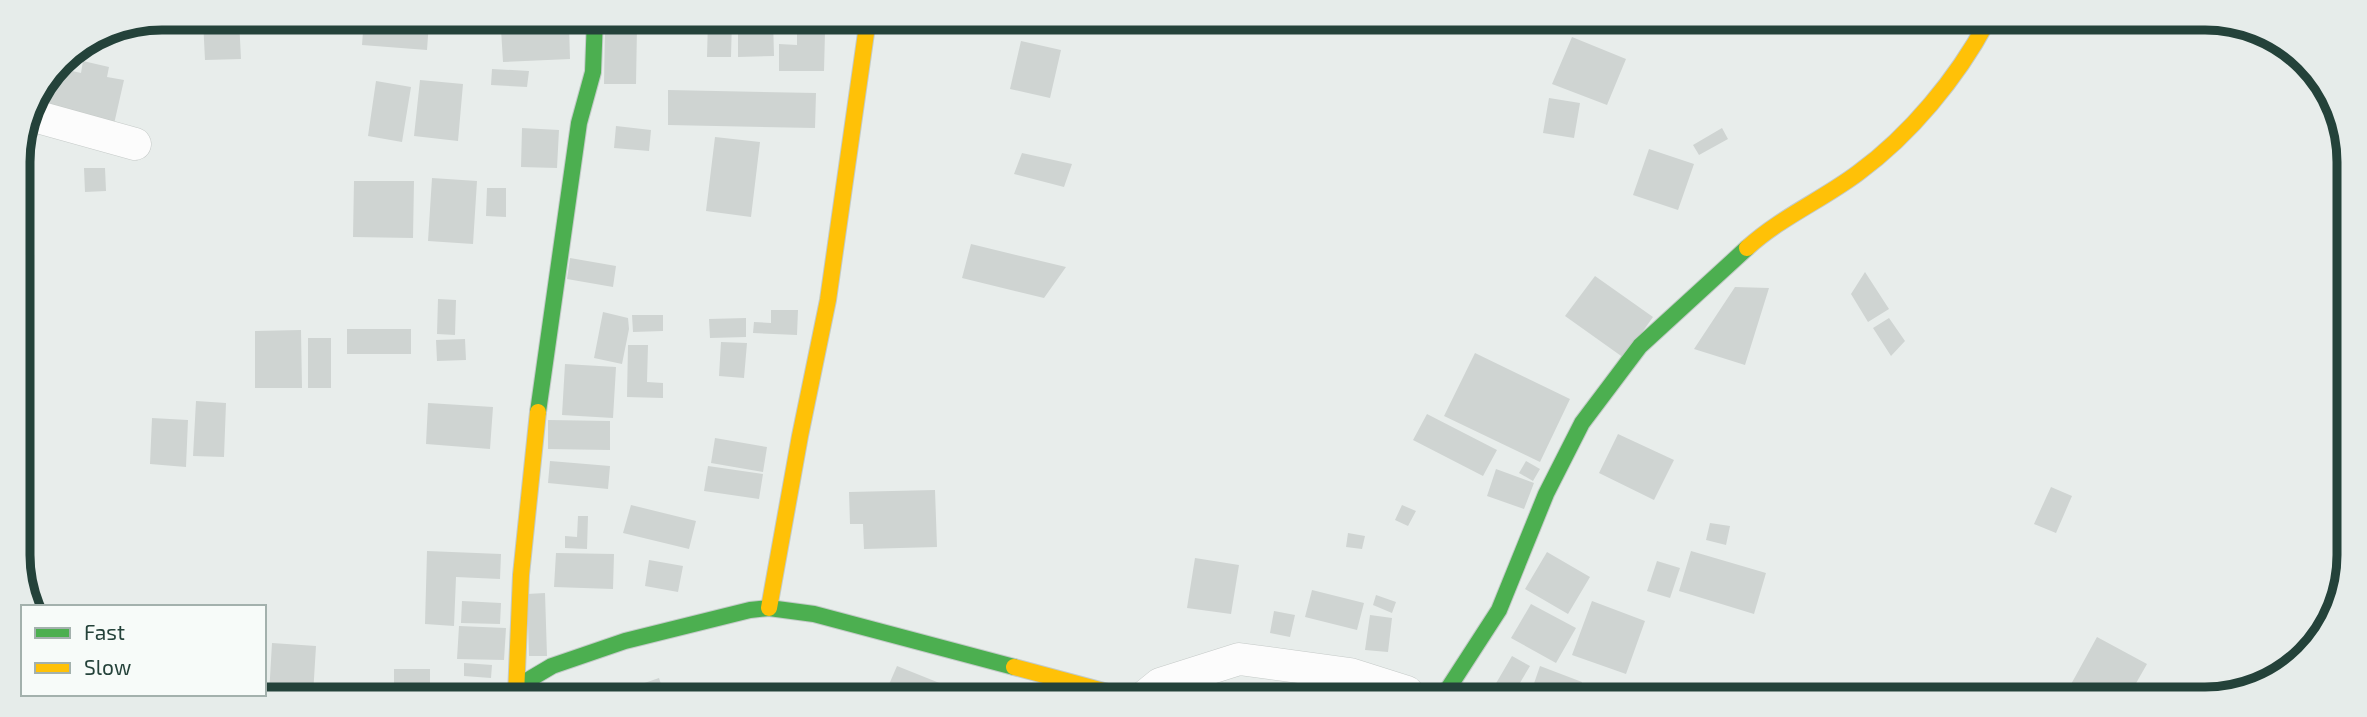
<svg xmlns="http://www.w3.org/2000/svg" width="2367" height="717" font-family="'Exo 2',sans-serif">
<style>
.building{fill:#cfd4d2}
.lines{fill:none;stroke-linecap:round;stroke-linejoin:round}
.street-casing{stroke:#c5cac8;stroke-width:33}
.fast-casing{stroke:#c3cbc8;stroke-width:18}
.slow-casing{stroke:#c3cbc8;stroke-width:18}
.street{stroke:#fcfcfc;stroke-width:32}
.fast{stroke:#4caf50;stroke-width:16}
.slow{stroke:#ffc107;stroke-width:16}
.rim{fill:none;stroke:#24423a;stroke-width:9}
</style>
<rect width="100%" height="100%" fill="#e8edeb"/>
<path class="building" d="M364,18L429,22L427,50L362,45Z
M239,19L241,59L205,60L203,20Z
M708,19H732L731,57H707Z
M738,19H773L774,56L738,57Z
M781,19H823V22L781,23Z
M1079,20H1105L1102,28Z
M569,25L570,59L503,62L501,29Z
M605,27H637L636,84H604Z
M797,32H825L824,71H779V44L797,45Z
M1572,37L1626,59L1607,105L1552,84Z
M1021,41L1061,50L1050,98L1010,89Z
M83,61L109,67L107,77L124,80L114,124L46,109L55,67L81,73Z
M492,69L529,71L527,87L491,85Z
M420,80L463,84L458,141L414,136Z
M376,81L411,87L402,142L368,136Z
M668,90L816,93L815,128L668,125Z
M1549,98L1580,103L1574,138L1543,133Z
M616,126L651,130L649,151L614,148Z
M522,128L559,130L557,168L521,167Z
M1722,128L1728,139L1699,155L1693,145Z
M715,137L760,142L751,217L706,211Z
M1649,149L1694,164L1678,210L1633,195Z
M1022,153L1072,164L1064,187L1014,174Z
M84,168H105L106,191L85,192Z
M432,178L477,181L473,244L428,241Z
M354,181H414L413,238L353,237Z
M487,188H506V217L486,216Z
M971,244L1066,267L1044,298L962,278Z
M570,258L616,266L613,287L567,279Z
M1865,272L1889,309L1868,322L1851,294Z
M1595,276L1653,317L1624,358L1565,316Z
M1735,287L1769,288L1745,365L1694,349Z
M438,299L456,300L455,335L437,334Z
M771,310H798L797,335L753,333L754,322L771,323Z
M603,312L628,318L629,329L622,364L594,358Z
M632,315H663V331L633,332Z
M746,318V337L710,338L709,319Z
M1889,318L1905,341L1891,356L1873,328Z
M347,329H411V354H347Z
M301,330L302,388H255V331Z
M308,338H331V388H308Z
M465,339L466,360L437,361L436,340Z
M721,342L747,343L744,378L719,376Z
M628,345H648L647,382L663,383V398L627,397Z
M1475,353L1570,399L1540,462L1444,416Z
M565,364L616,367L613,418L562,415Z
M196,401L226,403L224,457L193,456Z
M428,403L493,407L490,449L426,444Z
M1427,414L1497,450L1483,476L1413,440Z
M152,418L188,420L186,467L150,464Z
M548,420L610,421V450L548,449Z
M1618,434L1674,460L1654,500L1599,473Z
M715,438L767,447L763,472L711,463Z
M550,461L610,466L608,489L548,483Z
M1526,461L1540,469L1533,481L1519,473Z
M708,466L763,474L759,499L704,491Z
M1496,469L1534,483L1524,509L1487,496Z
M2051,487L2072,496L2056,533L2034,524Z
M935,490L937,547L864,549L863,524H850L849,492Z
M631,505L696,521L689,549L623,533Z
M1402,505L1416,511L1408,526L1395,520Z
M578,516H588L587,549L565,548V536L577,537Z
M1710,523L1730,526L1726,545L1706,540Z
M1348,533L1365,536L1362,549L1346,547Z
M427,551L501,554L500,579L456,577L454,626L425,624Z
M1691,551L1766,573L1754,614L1679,591Z
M1547,552L1590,577L1568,614L1525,589Z
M556,553L614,554L613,589L554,587Z
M1195,558L1239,565L1231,614L1187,608Z
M649,560L683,566L678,592L645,586Z
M1657,561L1680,568L1670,598L1647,591Z
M1312,590L1364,603L1357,630L1305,617Z
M545,593L547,656H529L527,594Z
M1376,595L1396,602L1392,613L1373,605Z
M462,601L501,603L500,624L461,623Z
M1592,601L1645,621L1626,674L1572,655Z
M1531,604L1576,628L1556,663L1511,638Z
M1274,611L1295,615L1290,637L1270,633Z
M1370,615L1392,618L1388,652L1365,650Z
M459,626L506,628L504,660L457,659Z
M2097,637L2147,664L2127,699H2068L2064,697Z
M272,643L316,646L313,695H269Z
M1512,656L1530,666L1511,698H1489L1488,697Z
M464,663L492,665L491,678L464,676Z
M897,666L947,686L942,696H904L887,689Z
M1540,666L1582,682L1577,698H1529Z
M394,669H430V695H394Z
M659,678L665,696H626L624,690Z"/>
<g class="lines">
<g class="street-casing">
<path id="street" d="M27,114L135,144
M1144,697L1160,684L1239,659L1350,674L1407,692L1411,697"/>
</g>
<g class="fast-casing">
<path id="fast" d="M538,412L579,123L593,72L595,18
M516,696L530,679L552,666L625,641L750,610L769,608L814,614L1014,667
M1442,698L1499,610L1546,494L1582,423L1640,346L1747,248"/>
</g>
<g class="slow-casing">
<path id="slow" d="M1747,248C1781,217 1822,200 1858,173C1910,135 1957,78 1987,22
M769,608L800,436L828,300L868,19
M1014,667L1126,697
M516,695L521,575L538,412"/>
</g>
<use href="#street" class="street"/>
<use href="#fast" class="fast"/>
<use href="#slow" class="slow"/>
</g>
<path d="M0 0H2367V717H0ZM162 30H2205A132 132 0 0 1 2337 162V555A132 132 0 0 1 2205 687H162A132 132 0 0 1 30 555V162A132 132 0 0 1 162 30Z" fill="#e6ecea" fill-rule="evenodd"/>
<path class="rim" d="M162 30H2205A132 132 0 0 1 2337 162V555A132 132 0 0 1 2205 687H162A132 132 0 0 1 30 555V162A132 132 0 0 1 162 30Z"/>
<rect x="21" y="605" width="245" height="91" fill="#f7fbf9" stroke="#a3b1ad" stroke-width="2"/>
<rect x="35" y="628" width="35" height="10" fill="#4caf50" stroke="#a3b1ad" stroke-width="2"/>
<text x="84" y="640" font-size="21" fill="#24423a">Fast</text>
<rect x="35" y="663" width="35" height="10" fill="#ffc107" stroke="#a3b1ad" stroke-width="2"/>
<text x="84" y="675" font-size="21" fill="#24423a">Slow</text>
</svg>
